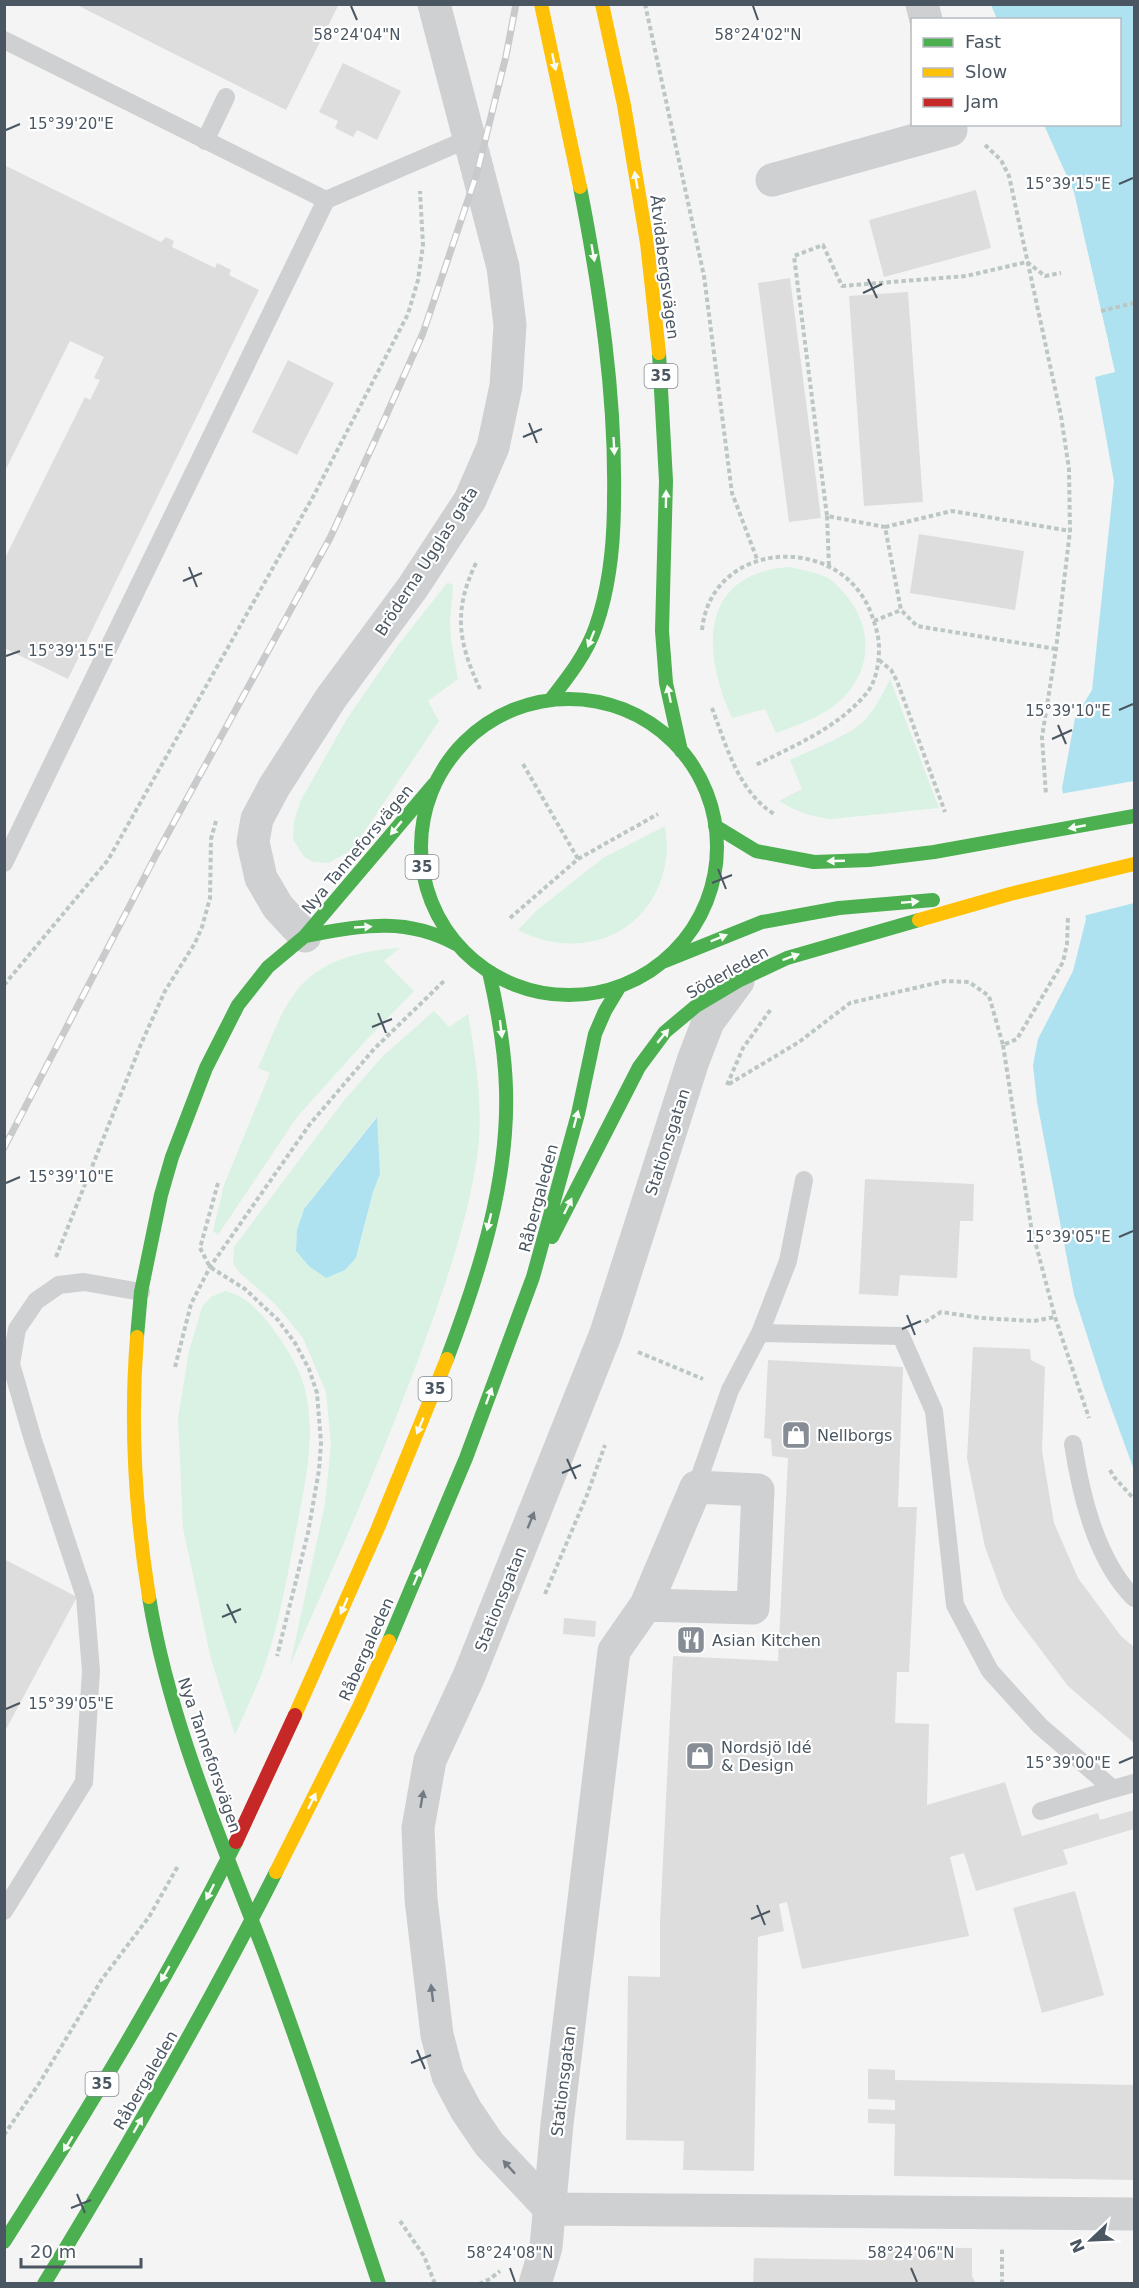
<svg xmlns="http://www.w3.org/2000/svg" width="1139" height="2288" font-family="'DejaVu Sans',sans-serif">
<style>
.green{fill:#d9f2e3;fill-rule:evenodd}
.water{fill:#aee2f0}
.pier{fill:#f4f4f4}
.building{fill:#ddddde}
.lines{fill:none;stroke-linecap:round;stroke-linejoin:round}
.path{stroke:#bcc7c4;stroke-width:4;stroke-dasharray:4.5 3;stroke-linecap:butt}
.lane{stroke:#ced0d2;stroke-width:18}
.street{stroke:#ced0d2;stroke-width:33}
.fast{stroke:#4caf50;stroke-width:14}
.slow{stroke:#ffc107;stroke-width:14}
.jam{stroke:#c62828;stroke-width:14}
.rail-casing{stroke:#c9cacc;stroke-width:7}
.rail{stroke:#fff;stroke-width:4.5;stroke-dasharray:14;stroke-linecap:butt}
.oneway{fill:#f6fbf6}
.oneway2{fill:#727b83}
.ticks{fill:none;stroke:#4a5661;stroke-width:2}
.labels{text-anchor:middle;stroke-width:4.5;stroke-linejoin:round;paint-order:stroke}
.shield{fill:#fff;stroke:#808990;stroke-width:1.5}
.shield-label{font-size:15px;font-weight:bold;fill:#4a5661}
.street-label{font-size:16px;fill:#4a5661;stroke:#fff}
.poi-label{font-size:16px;fill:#4a5661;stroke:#fff;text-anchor:start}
.ticks-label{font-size:15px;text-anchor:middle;fill:#4a5661;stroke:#fff;stroke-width:4.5;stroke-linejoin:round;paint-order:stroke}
</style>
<rect width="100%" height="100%" fill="#f4f4f4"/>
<path class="green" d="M789,567C802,570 816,572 828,578C835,582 840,589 845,594C872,626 873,666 844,697C825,716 800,724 776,733L765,709L732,718C702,653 698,574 789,567Z
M447,583L452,584L453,588L450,619L451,641L458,679L428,701L439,721L352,850L328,863L313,862L304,857L293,839L294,821L301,800L348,717L399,644Z
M890,679L939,808L831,819C811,817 795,811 779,801L802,789L790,760C811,750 835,741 854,729C871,718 882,696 890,679Z
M665,826C666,837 668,849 666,859C655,934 582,963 518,930L536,911L603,858Z
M400,948L384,961L414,991L368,1038L297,1117L218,1235L213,1231L224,1185L270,1073L258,1068C270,1042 280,1011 298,989C323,959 364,950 400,948Z
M434,1011L449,1027L468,1014C476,1058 483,1105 478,1150C468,1225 441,1297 415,1368C377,1469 334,1567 290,1665L325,1504L331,1444L326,1392L303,1338L275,1304L239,1272L233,1263L234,1247L345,1099L384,1055ZM376,1117L380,1174L373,1192L357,1257L345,1270L296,1251L297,1230L304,1209Z
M225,1291C247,1296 263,1315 276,1333C289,1351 302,1373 306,1394C315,1437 306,1479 298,1521C289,1566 282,1611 268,1655C260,1682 246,1709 235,1735L211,1659L183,1528L178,1418L189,1351L202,1307L211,1297Z"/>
<path class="water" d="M991,5H1134V1470L1104,1388L1074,1295L1037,1102L1033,1065L1038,1039L1073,971L1086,919L1062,788L1075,718L1092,690L1114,481L1095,377L1115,372L1074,192L1044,125L1120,124V20L997,19Z
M377,1117L380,1174L373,1192L356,1258L345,1270L326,1278L309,1266L296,1251L297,1230L304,1209Z"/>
<path class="pier" d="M1085,242L1109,345L1106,346L1082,243Z
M1134,781V903L1083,916L1060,794Z"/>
<path class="building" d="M75,4H339L286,110Z
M343,63L401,91L377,140L357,130L353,137L335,128L338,121L319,112Z
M4,165L161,242L166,237L174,241L172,247L215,268L217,263L231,270L229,275L259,290L68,679L4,648V560L85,397L90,400L100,380L94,378L104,357L70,341L4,473Z
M976,190L991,248L884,277L869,220Z
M790,278L821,518L789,522L758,283Z
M908,292L923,502L864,506L849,296Z
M288,360L334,383L297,455L252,432Z
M919,534L1024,551L1015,610L910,593Z
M865,1179L974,1184L973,1221H960L957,1278L900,1275L898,1296L859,1294Z
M973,1347L1030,1349L1031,1360L1045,1367L1042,1451L1054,1523L1078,1578L1121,1636L1134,1647V1743L1068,1686L1016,1617L1004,1598L985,1547L967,1458Z
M768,1360L903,1367L898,1507H917L909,1672H897L895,1723L929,1724L927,1805L1005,1782L1022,1836L1098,1813L1100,1820L1134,1810V1829L1063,1850L1068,1864L976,1891L964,1853L950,1857L969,1936L802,1969L787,1902L779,1904L784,1931L758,1937L754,2171L683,2170L684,2141L626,2140L628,1976L660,1977V1922L673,1656L778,1661L788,1458L772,1456L771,1439L764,1438Z
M4,1559L77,1597L4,1733Z
M564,1618L596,1621L595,1637L563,1634Z
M1075,1891L1104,1995L1042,2013L1013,1908Z
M868,2069L895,2070V2080L1134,2085V2180L894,2176L895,2124L868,2123V2109L895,2110V2100L868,2099Z
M879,2247L972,2248V2276L976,2284H753L754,2258L879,2260Z"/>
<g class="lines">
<path class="path" d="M645,4L704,276L732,493L757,559
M985,145L1001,160L1009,176L1061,416L1069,469L1070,531L1056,649L1042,737L1046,795
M1101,311L1134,303
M827,516L829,566
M885,527L952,511L1070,531
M476,563C453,611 458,642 480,689
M874,621L901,610
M702,630C711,539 840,532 871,613C875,624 879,636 879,648C879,664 876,683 865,695C836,729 793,746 754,766
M1056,649L917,626L901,610L885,527L827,516L794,256L823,245L842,286L966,276L1027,262L1045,276L1061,273
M879,660L891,670L897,681L945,812
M712,708C726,745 739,794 776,815
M523,764L578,859
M510,918L578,859L658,814
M4,985L108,860L314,495L408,314L418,280L423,245L420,191
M1003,1045L1031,1226L1055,1317L1089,1418
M729,1084L799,1042L850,1003L945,981L969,982L989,996L1003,1045L1017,1039L1063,962L1067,944L1068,917
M727,1085L743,1048L771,1009
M218,1183L200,1248L210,1267L245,1289L278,1320L295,1343L309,1369L317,1393L321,1443L319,1470L308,1533L277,1656
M56,1257L141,1044L165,991L195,943L202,927L210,898L211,839L216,821
M925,1322L941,1312L981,1318L1034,1321L1055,1317
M638,1352L703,1379
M175,1367L191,1304L210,1267L310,1124L374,1049L445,980
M1110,1470L1114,1477L1134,1499
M545,1594L587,1495L605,1445
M4,2135L40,2082L102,1979L149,1917L178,1866
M400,2221L424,2256L435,2284
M479,2284L490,2279L500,2271
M1002,2284V2248"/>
<path class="lane" d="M4,40L326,200L4,863
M205,141L226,97
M326,200L468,139
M760,1333L901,1336L934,1411L955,1605L990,1671L1040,1726L1113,1789L1134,1783
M1073,1444C1081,1495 1096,1560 1134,1598
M696,1487L730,1390L760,1333L788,1261L804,1180
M1041,1811L1113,1789
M4,1911L84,1782L91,1671L85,1597L33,1440L11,1364L17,1329L36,1301L59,1285L84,1282L141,1292"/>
<path class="street" d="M922,4L926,20
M772,180L951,130L950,124
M305,936L278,907L261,878L253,842L257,819L274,787L331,698L413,587L470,500L493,447L506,386L510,325L503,267L434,4
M738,981L708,1022L693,1061L606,1333L469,1676L430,1760L418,1828L421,1899L437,2035L448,2076L466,2110L489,2144L550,2209L1134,2214
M535,2284L546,2247L557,2124L614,1651L646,1605L696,1487L758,1490L753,1608L646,1605"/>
<path class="fast" d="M659,353L666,481L662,631L666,683L681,751
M551,699C569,676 587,653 596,626C610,586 614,541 614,500C616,395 600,290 580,187
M421 847a148 148 0 1 1 296 0a148 148 0 1 1-296 0Z
M715,826L756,851L814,862L869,860L934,852L1134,816
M305,936C361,926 404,916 456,944
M665,961L762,922L839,908L933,900
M552,1237L639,1067L665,1032L696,1006L738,981L787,958L919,920
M137,1337L141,1292L161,1195L172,1157L206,1068L238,1005L268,967L305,936L434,784
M447,1359C479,1274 509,1181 506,1089C505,1049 498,1011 489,972
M149,1597C169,1721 220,1837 265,1954C306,2063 342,2174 379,2284
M389,1641L466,1458L533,1277L578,1114L595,1034L605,1011L620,986
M4,2242C87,2112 167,1980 236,1842
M44,2284C126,2149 205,2013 276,1872"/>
<path class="slow" d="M541,4L580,187
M602,4L624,105L647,243L659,353
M919,920L1010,894L1134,864
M137,1337C130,1424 135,1510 149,1597
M295,1715L378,1528L447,1359
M276,1872L359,1707L389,1641"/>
<path class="jam" d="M236,1842L295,1715"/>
<g class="rail-casing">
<path id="rail" d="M4,1148L156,855L330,538L377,436L423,333L477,173L506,56L516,4"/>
</g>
<use href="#rail" class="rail"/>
</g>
<defs><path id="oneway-solid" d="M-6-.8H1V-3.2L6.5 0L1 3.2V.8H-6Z" transform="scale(1.5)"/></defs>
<g class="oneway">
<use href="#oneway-solid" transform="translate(554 62) rotate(78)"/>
<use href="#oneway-solid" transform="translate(636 180) rotate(-100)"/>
<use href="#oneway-solid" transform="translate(593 253) rotate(80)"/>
<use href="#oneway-solid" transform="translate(614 446) rotate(87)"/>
<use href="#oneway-solid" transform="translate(666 499) rotate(-89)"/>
<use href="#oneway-solid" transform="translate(591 639) rotate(112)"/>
<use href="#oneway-solid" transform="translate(669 694) rotate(-102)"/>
<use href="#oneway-solid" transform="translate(1077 827) rotate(169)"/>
<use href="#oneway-solid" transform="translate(396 828) rotate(130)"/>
<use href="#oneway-solid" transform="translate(836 861) rotate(178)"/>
<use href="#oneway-solid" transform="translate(910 902) rotate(-5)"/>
<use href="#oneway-solid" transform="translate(363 927) rotate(-3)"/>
<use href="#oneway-solid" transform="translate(719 938) rotate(-22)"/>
<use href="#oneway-solid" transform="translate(791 957) rotate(-20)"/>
<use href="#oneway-solid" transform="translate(501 1029) rotate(83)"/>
<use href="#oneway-solid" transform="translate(663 1036) rotate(-50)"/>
<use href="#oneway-solid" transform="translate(576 1119) rotate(-75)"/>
<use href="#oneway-solid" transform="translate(568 1206) rotate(-64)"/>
<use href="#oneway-solid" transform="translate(489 1222) rotate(104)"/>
<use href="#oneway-solid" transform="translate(489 1396) rotate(-70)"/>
<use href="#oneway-solid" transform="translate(420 1426) rotate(112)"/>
<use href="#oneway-solid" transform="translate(417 1577) rotate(-67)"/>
<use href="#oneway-solid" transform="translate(344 1606) rotate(114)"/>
<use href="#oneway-solid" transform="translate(312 1801) rotate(-64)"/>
<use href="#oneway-solid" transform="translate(210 1892) rotate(117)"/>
<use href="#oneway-solid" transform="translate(165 1974) rotate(120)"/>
<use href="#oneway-solid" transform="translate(138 2125) rotate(-60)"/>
<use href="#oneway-solid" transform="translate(68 2144) rotate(121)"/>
</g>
<g class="oneway2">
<use href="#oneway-solid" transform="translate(531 1520) rotate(-68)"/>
<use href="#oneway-solid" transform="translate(422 1799) rotate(-80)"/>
<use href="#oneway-solid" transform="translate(432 1993) rotate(-97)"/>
<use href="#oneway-solid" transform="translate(509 2167) rotate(-132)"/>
</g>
<path class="ticks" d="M351,6L357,20M753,6L758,20M6,130L20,124M1119,184L1133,178M868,279L877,298M863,293L882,284M529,423L537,443M523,437L542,429M189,567L197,587M183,581L202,573M6,656L20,651M1119,710L1133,704M1058,725L1066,744M1052,739L1072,730M718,869L726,889M712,883L732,875M378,1013L386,1033M372,1027L392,1019M6,1183L20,1177M1119,1237L1133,1231M907,1315L915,1335M902,1329L921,1321M567,1459L576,1479M562,1473L581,1465M227,1604L236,1623M222,1617L241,1609M6,1709L20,1703M1119,1763L1133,1757M757,1905L765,1925M751,1919L770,1911M417,2050L425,2069M411,2063L431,2055M77,2194L85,2213M71,2208L91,2200M510,2268L515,2282M911,2268L917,2282"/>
<defs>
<g id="shop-square" transform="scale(1.5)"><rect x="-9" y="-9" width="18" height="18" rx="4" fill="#868d94" stroke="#fff"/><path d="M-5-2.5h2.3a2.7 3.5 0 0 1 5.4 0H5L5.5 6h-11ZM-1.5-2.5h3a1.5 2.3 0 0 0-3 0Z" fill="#fff"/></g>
<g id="restaurant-square" transform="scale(1.5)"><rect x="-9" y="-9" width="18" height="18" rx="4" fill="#868d94" stroke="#fff"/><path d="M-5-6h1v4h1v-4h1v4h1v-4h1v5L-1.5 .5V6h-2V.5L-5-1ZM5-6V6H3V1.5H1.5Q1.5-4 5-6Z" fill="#fff"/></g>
</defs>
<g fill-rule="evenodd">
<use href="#shop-square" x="796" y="1435"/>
<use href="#restaurant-square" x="691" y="1640"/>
<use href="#shop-square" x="700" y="1756"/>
</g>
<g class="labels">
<g class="shield">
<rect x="644.5" y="364" width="33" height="24" rx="4.5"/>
<rect x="405.5" y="855" width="33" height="24" rx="4.5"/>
<rect x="418.5" y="1377" width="33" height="24" rx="4.5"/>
<rect x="85.5" y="2072" width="33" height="24" rx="4.5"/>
</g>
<g class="shield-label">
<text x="661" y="381">35</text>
<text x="422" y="872">35</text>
<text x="435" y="1394">35</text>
<text x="102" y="2089">35</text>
</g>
<g class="street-label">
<text transform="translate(665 267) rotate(83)" y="6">Åtvidabergsvägen</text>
<text transform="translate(426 561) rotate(-57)" y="6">Bröderna Ugglas gata</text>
<text transform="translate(357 849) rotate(-50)" y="6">Nya Tanneforsvägen</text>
<text transform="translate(727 972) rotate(-29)" y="6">Söderleden</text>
<text transform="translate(667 1142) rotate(-72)" y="6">Stationsgatan</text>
<text transform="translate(538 1198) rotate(-75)" y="6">Råbergaleden</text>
<text transform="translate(500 1599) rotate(-68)" y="6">Stationsgatan</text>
<text transform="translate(366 1649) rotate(-66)" y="6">Råbergaleden</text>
<text transform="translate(210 1755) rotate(71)" y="6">Nya Tanneforsvägen</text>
<text transform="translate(145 2080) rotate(-60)" y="6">Råbergaleden</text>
<text transform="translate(563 2081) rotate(-83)" y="6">Stationsgatan</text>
</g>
<g class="poi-label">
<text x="817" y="1441">Nellborgs</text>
<text x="712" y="1646">Asian Kitchen</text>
<text x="721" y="1753">Nordsjö Idé<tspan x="721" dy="18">&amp; Design</tspan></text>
</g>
</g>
<g class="ticks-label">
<text x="357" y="40">58°24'04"N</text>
<text x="758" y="40">58°24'02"N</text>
<text x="71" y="129">15°39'20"E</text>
<text x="1068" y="189">15°39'15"E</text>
<text x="71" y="656">15°39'15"E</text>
<text x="1068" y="716">15°39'10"E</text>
<text x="71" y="1182">15°39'10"E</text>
<text x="1068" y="1242">15°39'05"E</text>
<text x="71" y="1709">15°39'05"E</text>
<text x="1068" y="1768">15°39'00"E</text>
<text x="510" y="2258">58°24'08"N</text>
<text x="911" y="2258">58°24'06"N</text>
</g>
<rect width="1139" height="2288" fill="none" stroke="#4a5661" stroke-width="12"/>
<rect x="911" y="18" width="210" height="108" fill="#ffffff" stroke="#b7bbc0" stroke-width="1.5"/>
<rect x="923" y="38" width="30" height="9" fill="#4caf50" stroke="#b7bbc0" stroke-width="1.5"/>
<text x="965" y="48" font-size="18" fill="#4a5661">Fast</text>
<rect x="923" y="68" width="30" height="9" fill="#ffc107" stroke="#b7bbc0" stroke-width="1.5"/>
<text x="965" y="78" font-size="18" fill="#4a5661">Slow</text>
<rect x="923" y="98" width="30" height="9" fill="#c62828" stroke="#b7bbc0" stroke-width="1.5"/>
<text x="965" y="108" font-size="18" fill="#4a5661">Jam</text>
<g transform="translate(1091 2240) rotate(247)" stroke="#ffffff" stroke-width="4.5" paint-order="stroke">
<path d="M0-4.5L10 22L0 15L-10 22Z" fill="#4a5661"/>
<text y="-9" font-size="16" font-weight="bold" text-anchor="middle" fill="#4a5661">N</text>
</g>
<path d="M21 2258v9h120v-9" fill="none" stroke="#4a5661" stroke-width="3"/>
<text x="30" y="2258" font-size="18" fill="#4a5661" stroke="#ffffff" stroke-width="4.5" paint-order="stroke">20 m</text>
</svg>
